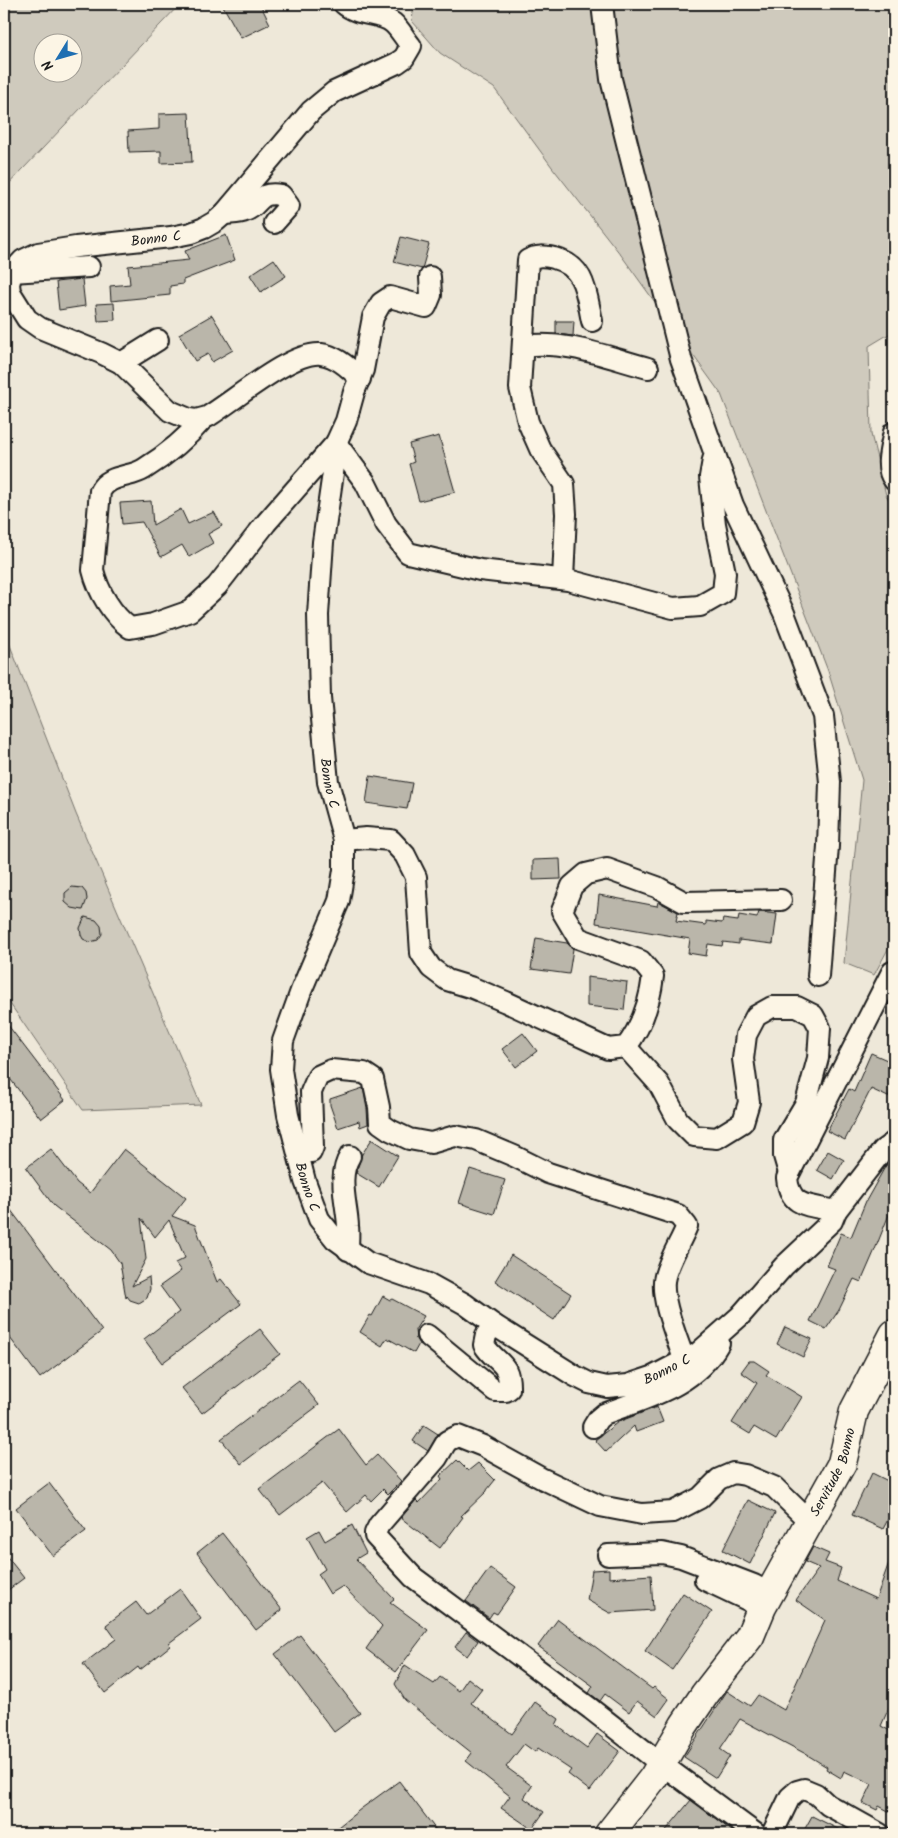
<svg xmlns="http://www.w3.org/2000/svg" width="898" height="1838" font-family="Kalam,sans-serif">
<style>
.green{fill:#cfcabd;stroke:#76736c;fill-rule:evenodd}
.building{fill:#bab6aa;stroke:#1c1c1c}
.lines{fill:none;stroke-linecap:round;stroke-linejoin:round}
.street-casing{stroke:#1c1c1c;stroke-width:24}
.secondary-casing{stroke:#1c1c1c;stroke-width:31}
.street{stroke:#fcf5e5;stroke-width:20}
.secondary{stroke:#fcf5e5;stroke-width:28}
.labels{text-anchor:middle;stroke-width:4;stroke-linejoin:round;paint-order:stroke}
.street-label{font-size:14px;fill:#1c1c1c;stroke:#fcf5e5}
</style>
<rect width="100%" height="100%" fill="#eee8d9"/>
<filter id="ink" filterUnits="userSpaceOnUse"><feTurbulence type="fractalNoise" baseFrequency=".02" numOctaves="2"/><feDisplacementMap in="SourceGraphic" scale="10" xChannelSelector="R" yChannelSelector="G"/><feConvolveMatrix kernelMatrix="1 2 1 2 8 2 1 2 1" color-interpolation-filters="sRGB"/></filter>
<g filter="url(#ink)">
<path class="green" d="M4,4H180L4,189ZM42,42H72V72H42Z
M414,4H894V331L869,346L871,434L886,495L894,508V938L874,975L844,963L862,780L828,671L721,394L621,255L552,167L494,88L440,53L412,21Z
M4,630L76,814L201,1105L83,1110L4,995Z"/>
<path class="building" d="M222,4H260L270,24L241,38Z
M189,113L192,162L161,163V151L129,152L128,131L159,129V114Z
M226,235L235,260L183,280V284L170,286V295L111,301L110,286L130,284L128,266L189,260L185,251Z
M401,237L429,244L422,269L394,262Z
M274,259L286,276L261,292L250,275Z
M82,279L85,306L59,310L56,282Z
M114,303L115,320L98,321L96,304Z
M212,315L233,350L212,362L208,354L195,361L179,334Z
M556,321H574L573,336L556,334Z
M439,436L455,492L419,501L409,464L414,462L409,444Z
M151,501L153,525L181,509L188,524L214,512L222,526L208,534L213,543L189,557L182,545L161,557L142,522L122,524L120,503Z
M370,776L412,783L407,809L366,803Z
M560,859L561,879L533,880V860Z
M72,887L82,888L86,893L87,899L83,910L72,908L65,902V893Z
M599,895L657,906L658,902H659L678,912L676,921L706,925V921L722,923L723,919L738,921L739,915L757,918L759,912L777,914L773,944L739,940V944L723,942L722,946L708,944L706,956L688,953L690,939L596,923Z
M85,917L96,920L101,926L102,934L98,940L90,942L83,939L81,935L80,928Z
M536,938L567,943L573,949L569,974L531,969Z
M587,977L627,982L624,1010L587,1006Z
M4,1020L65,1100L41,1119L4,1071Z
M523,1033L537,1051L516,1067L502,1049Z
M871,1053L894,1063V1083L888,1097L871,1089L845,1140L827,1131L849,1089L854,1092Z
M363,1088L367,1109L368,1124L360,1127L359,1121L338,1128L330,1105V1099Z
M372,1139L398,1156L379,1187L356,1173L362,1154Z
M51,1149L77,1183L90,1193L124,1149L186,1198L172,1216L195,1225L217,1282L221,1279L241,1304L162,1363L144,1339L179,1312L160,1286L181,1271L175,1263L185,1258L169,1220L155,1237L141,1218L146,1259L132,1286L149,1277L150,1289L147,1298L139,1303L130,1300L127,1296L126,1298L120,1263L111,1250L54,1206L26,1168Z
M828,1151L844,1160L833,1179L817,1170Z
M894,1156V1202L874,1252L861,1282L854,1279L839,1310L826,1329L810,1321L835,1269L827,1266L841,1233L851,1237L866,1201L885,1167Z
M470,1169L505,1180L494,1214L459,1203Z
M4,1201L102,1331L40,1378L4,1330Z
M511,1255L571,1294L554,1320L495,1281Z
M383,1296L390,1300L392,1299L424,1316L415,1330L416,1339L419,1344L414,1353L387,1338L382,1346L360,1332L370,1315L372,1316Z
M785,1327L812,1339L803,1357L777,1344Z
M260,1329L280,1354L202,1413L182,1388Z
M749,1361H754L769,1371L766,1375L802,1397L776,1440L754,1427L750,1434L732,1423L757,1383L741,1372Z
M299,1380L319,1405L241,1464L221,1439Z
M657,1407L663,1422L636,1432L634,1426L606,1452L595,1440L618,1422Z
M424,1425L438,1434L428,1451L413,1441Z
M339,1429L366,1465L377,1455L401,1481L388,1494L383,1489L371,1501L366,1495L347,1512L322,1483L280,1515L259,1489Z
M457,1460L468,1471L478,1463L495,1480L487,1490V1491L461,1516L463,1517L440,1548L401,1518L416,1500L419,1503L442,1479L440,1476Z
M872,1473L894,1484V1508L883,1529L852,1515Z
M49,1483L86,1531L53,1556L16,1508Z
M748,1500L775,1513L750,1564L723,1550Z
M352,1525L366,1553L356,1559L394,1599L390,1602L428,1630L396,1672L366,1649L382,1626L343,1586L330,1594L318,1574L325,1569L307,1537L319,1530L325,1541Z
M222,1533L282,1610L256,1630L197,1553Z
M813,1547L829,1554L825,1562L841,1568L837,1581L876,1599L892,1554H894V1696L881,1726L894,1733V1814L879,1806L877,1810L863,1803L872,1784L844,1771L841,1778L826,1769L827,1767L804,1753L740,1719L720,1749L730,1756L716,1778L684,1757L727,1691L750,1706L758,1695L784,1710L825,1620L796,1600L819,1568L805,1562Z
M4,1553L24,1578L4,1593Z
M490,1568L516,1587L497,1614L493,1612L489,1618L466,1601Z
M609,1569V1578L651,1575L653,1610L610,1613L587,1600L592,1570Z
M180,1589L201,1619L169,1643L170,1646L140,1670L138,1667L105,1693L83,1664L116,1639L106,1625L136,1602L146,1615Z
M683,1593L712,1612L672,1670L645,1651Z
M558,1619L652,1689L654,1687L669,1699L657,1716L637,1701L629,1712L605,1694L600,1701L589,1693L593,1686L538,1646Z
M466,1632L478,1641L467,1656L455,1647Z
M300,1635L360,1713L334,1732L275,1654Z
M405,1665L434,1684L440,1677L459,1691L468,1678L482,1689L471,1703L512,1734L535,1702L559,1719L556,1725L587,1748L597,1734L620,1751L590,1791L568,1774L571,1770L538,1748L535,1752L524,1744L506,1767L532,1786L524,1798L544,1812L532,1829L501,1808L510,1796L466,1761L472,1753L405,1700L395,1684Z
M399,1781L439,1834H329L362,1808Z
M691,1800L736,1834H663Z
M812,1816L848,1834H802Z"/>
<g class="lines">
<g class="street-casing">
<g id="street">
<path d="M344,4C359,17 380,12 393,23C400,29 405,39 411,46L404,58L397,63L334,92L311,111L224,214L216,221L204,228L191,233L171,237L76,247L38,253L23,260L12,272L9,284L10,292L27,319L40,328L101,353L121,363L170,411L189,419L196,420L207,417C234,401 291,351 321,354C337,356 350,368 360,379"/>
<path d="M602,4L611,79L681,359L733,505L784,613L823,716L830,782L828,846L818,976"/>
<path d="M224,214C231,213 239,214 245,211C262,205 256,191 281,195L289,206L274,223"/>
<path d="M12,272L89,267"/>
<path d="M523,346C566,340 607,357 648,368"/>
<path d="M121,363L158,340"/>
<path d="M203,419C187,438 165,456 144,469C130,478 109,474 100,491L93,570C98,591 112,615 130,628L153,624L190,611L217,586L266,523L336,443L346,421L354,392L363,370L373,317L381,303L390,297L426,307L431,295L430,277"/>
<path d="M894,432C891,447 884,468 894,480"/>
<path d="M336,443L365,482L386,524L408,553L480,570L568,580L673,608L700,606L723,593L725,573L715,524L710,477L713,460"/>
<path id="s1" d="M337,445L323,542L318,615L320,698L328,782L344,840V870L339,901L301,991L283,1041L281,1069L288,1115L305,1181L319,1219L335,1239L368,1263L429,1284L465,1304L494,1325L575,1376L589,1383L607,1387L628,1385L652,1377L698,1353L740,1316L784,1266L832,1221L836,1211L883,1150L894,1142"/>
<path d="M563,579L566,514L564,484L540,449L528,422L520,388L528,260C537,255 544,256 554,258C586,267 586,293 592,321"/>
<path d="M344,840L366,838L391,840L405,855L416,877L421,953L431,968L447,980L473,988L506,1002L608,1049L626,1047C642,1026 650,1002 653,976L641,961L578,938L562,911L572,886L586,874L607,869L657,887L684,902L781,900"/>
<path d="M626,1047L659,1084L678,1120L694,1136L717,1138L743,1122L749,1102L743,1059L746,1035L756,1016L772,1007H797L813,1015L820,1028L818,1058L806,1103L784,1140V1156L789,1173"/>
<path d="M298,1153L311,1152L313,1147L311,1092L318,1076L331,1070L364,1073L373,1079L379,1107L380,1123L390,1130L409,1139L431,1143L455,1136L476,1140L514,1156L548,1173L678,1215L687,1226C680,1243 670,1258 665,1276C659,1296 677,1338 684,1359"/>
<path d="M836,1211C811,1205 790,1209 787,1178L892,972"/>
<path d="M348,1250C348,1242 349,1234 348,1226C347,1204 337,1176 350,1156"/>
<path d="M427,1335L495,1391H506L509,1389C510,1361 496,1364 484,1345L486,1335L494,1325"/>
<path d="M593,1427L598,1419L604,1414C648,1397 694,1387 719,1343"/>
<path d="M608,1555L662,1553L681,1557L754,1585L769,1593"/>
<path d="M705,1580L762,1607"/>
<path d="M756,1834L660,1763L591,1709L413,1577L375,1536V1533L379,1525L437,1458L447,1441L458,1436L483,1446L541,1478L600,1506L642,1514L673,1512L700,1498L719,1479L733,1473L745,1475L774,1487L809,1521"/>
<path d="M772,1834L790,1797L797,1791L804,1789L816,1794L828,1805L880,1834"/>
</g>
</g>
<g class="secondary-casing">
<g id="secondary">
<path id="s2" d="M609,1834L653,1778L684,1725L705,1694L750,1636L762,1607L842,1463L854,1411L894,1334"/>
</g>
</g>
<use href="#street" class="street"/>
<use href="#secondary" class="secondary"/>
</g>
</g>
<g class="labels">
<g class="street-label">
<text transform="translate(156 238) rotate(-7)" y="5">Bonno C</text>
<text dy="5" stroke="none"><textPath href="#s1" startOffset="340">Bonno C</textPath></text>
<text dy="5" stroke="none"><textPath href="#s1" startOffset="760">Bonno C</textPath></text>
<text dy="5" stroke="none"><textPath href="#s1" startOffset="1195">Bonno C</textPath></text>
<text dy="5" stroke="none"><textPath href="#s2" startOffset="428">Servitude Bonno</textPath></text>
</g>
</g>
<rect width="898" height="1838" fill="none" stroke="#fcf5e5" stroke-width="20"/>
<rect x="10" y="10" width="878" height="1818" fill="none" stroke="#1c1c1c" stroke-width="2" filter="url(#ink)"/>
<g transform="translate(58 58) rotate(233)"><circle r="24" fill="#fcf5e5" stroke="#a29e95"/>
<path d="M0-4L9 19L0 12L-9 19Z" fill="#1f6fb2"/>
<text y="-8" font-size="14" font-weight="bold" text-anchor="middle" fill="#1c1c1c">N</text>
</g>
</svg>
